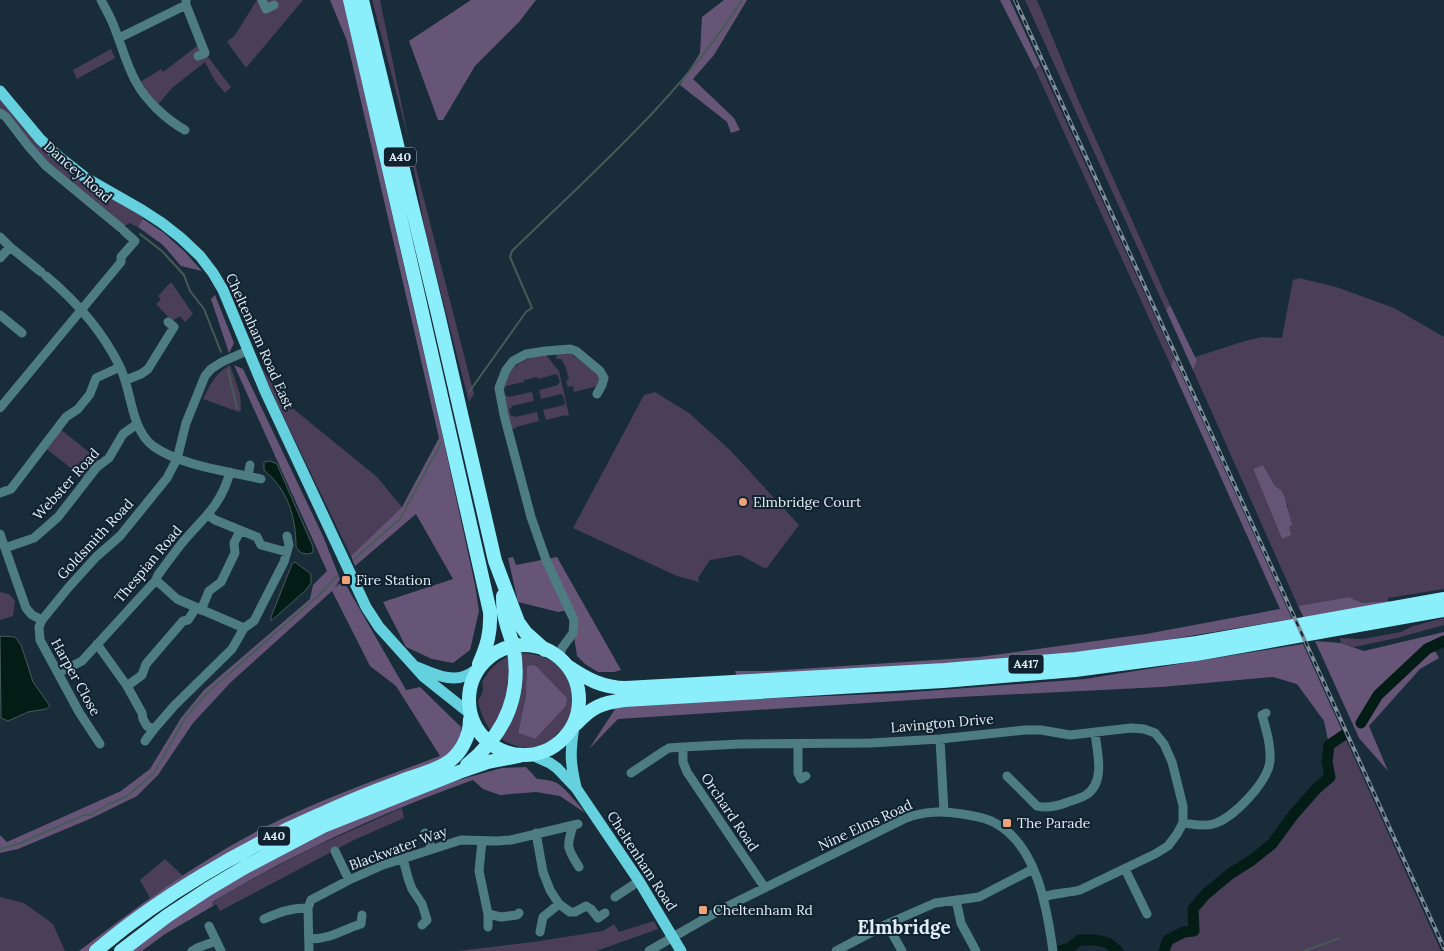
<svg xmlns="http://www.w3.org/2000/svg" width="1444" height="951" font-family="Lora,serif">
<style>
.green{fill:#4b3e58;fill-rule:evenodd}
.forest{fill:#675577}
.water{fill:#031c15;stroke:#465b58}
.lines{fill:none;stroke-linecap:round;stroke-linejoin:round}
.stream{stroke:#465b58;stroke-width:2}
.river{stroke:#031c15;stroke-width:11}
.minor{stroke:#4d7d83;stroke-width:9}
.major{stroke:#65d0de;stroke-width:11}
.highway{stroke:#8beefb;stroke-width:14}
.rail-casing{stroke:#7e8d99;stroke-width:4}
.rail{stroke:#10222f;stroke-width:2;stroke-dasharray:5.5;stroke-linecap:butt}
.poi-dot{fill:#efa378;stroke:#10222f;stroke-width:2}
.labels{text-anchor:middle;stroke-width:4;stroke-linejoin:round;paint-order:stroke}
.shield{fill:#10222f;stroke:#a3b0ba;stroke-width:1}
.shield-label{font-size:12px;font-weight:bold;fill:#e2edf6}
.street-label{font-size:14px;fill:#e2edf6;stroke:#10222f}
.poi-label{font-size:14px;fill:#e2edf6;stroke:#10222f;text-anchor:start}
.district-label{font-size:19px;font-weight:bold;fill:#e2edf6;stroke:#10222f}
</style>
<rect width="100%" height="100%" fill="#192c3a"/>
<path class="green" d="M257,0H303L246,68L227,42L235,35Z
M372,0H380L409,141L474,394L469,402L425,231L409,141Z
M1025,0H1037L1080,104L1170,305L1166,310Z
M201,43L205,53L231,87L225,93L215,81L205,62L172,88L156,107L137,84L161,69L163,72Z
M111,49L115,58L77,79L73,70Z
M1040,65L1174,358L1171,366L1035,69Z
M0,91L58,156L142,210L143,219L138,227L129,223L125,226L46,166L0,113Z
M1299,278L1336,287L1394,308L1444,337V589L1388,598V601L1362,603L1349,597L1298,606L1193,370L1196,361L1195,357L1245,341L1262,337L1282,338L1293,280ZM1263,465L1275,486L1281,490L1288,506L1289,527L1282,539L1253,469Z
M171,282L193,314L185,322L180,316L172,321L156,304L161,299L158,296Z
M564,352L571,354L599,374L601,376L598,386L574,392L573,386L568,387L566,381L569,379L565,366L561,359H556L557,353Z
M539,354L546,355L559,371L569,415L566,416V415L546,420L543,410L564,405L565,403L563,396L561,394L541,399L539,390L558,385V383H560L558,376L556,374L538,379L537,377L524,380V382L506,386V388L504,389L506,396H508L509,397L532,392L534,401L511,406L512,408L509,409L511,416H513L514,417L537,412L539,421L516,427V428L512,429C503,390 493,371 539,354Z
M255,358L285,402L377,477L402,507L351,556Z
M230,365L240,394L241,410L239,412L203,399C210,385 215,373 230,365Z
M655,392L689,413L730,450L799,525L766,569L740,555L710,560L698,578L699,582L677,576L573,528L644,395Z
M59,428L100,461L85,479L44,447Z
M0,592L9,594L15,601L13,616L0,620Z
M1444,618V625L1397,638L1354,647L1341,643L1340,638L1362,639L1401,632L1413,626Z
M518,653C563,652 588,690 565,729C554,733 557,736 550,741C533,751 515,749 500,738ZM526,695L535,739L518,733Z
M510,655L509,693L492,733C485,722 480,713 478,700C483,695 484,688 482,682C490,668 496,663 510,655Z
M1344,735L1441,951H1164L1168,940L1184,932L1194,931L1193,909L1206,894L1230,874L1252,860L1272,844L1294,814L1316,789L1330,777L1327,762L1329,745Z
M402,808L404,818L354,840L220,911L216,904L213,906L212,902L241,885L314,847Z
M165,859L183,876L150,898L140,880Z
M0,897L24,903L53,924L65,951H0Z
M654,921L658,929L596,951H458L533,942L603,931L614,924L619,932Z"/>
<path class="forest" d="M330,0H343L440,424L475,585L479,611L470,650L453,663L432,659L406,647L383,602L453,579L416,514L355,566L351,556L402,507L439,438L347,41Z
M471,0H536L519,22L475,66L443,120H438L409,41Z
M724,0H747L714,55L693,79L734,118L740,130L731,133L727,122L680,85L700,53L702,17Z
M1000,0H1010L1040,65L1035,69Z
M143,219L164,233L185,252L202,271L181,266L163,245L138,227Z
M215,295L234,343L229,353L211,299Z
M1170,305L1197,361L1193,370L1166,310Z
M1174,358L1292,619L1124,647L980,663L737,677L735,671H769L979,657L1146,634L1280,609L1171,366Z
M234,365L243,369L323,536L340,579L335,588L343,580L406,690L420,687L461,727V742L444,760L324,806L117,927L89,951H79C138,906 198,861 265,827C321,799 381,778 440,756L396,686L370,666L332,591L231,682L193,723L158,775L137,796L92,818L18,849L0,853V835L7,842L121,791L150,769L181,718L204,690L310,599L313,585L327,571Z
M1263,465L1275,486L1281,490L1285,498L1292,525L1289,527L1291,535L1282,539L1253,469Z
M513,557L516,565L557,557L621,670L614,672H598L585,664L577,656L570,610L558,612L518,602L508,558Z
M1349,597L1362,603L1388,601L1391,603L1304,618L1298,606Z
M1444,632V645L1435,651L1439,658L1420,669L1369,726L1388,771L1359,738L1315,641L1341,643L1364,651Z
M1303,644L1344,735L1329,745L1324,721L1297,684L1273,677L1161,687L959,697L618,719L589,749L617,706L657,703L900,693L1085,679Z
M535,665L567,698L566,706L535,739L518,733L526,695L527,666Z
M526,767L537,779C543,779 550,780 557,783C564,787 580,806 585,813L560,796L536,792L500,795L483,789L473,780C383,812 294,853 212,902L213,906L165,934L142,951H128L212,891L329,829L451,782L502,768Z"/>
<path class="water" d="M270,461L277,464L313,547V552L309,554L301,553L296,547C296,517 288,490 264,470V462Z
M295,562L311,574V583L306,590L271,621V617L292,564Z
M0,636L15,637L21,645L33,682L50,706L46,709L28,712L8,721L1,718Z"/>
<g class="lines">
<path class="stream" d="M140,234L162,251L184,275L190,291L204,309L221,352
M228,370L237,408
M469,392L526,312L532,308L510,257L512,251C593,172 681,96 742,0
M354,559L400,519L441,443
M0,849L18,844L84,815H90L107,805L127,796L154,773L185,718L207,693L319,595L337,576
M1304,951L1340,938"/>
<path class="river" d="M1361,723L1378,695L1427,649L1444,641
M1059,951L1070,948L1079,940H1096L1108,943L1118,951
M1164,951L1168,940L1184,932L1194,931L1193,909L1206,894L1230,874L1252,860L1272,844L1294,814L1316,789L1330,777L1327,762L1329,745L1344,735"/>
<path class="minor" d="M101,0C105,8 110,16 113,24C121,43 126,64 136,82C146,101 167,120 185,130
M186,0V5L205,53L198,56
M262,0L266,9L274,5
M119,38L186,5
M0,113L6,117L29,147L46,166L121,228
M0,237L10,247L41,272
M0,258L10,247
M46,276C77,302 102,330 120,367C132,391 130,428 153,446C181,466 228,471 261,479
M0,315L22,333
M126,380L141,374L148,369L174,327L168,322
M0,408L121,262V257L135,241L124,231
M248,476L250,465
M0,493L11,489L66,417L78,409L90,394L96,378L120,367
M208,515L215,520L257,537L261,545L287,552
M0,534L26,608L32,615L42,620L68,588L96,557L120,536L167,478L177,459L186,423L205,376L211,369L222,362L249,350
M5,548L34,538L58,517L97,467L109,458L123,434L137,424
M156,580L177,599L244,628
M201,610L209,591L221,582L235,553L234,543L240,531
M42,620L39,627L40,640L79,712L100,744
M97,644L127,686L142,713L143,719L147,726L154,729L174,706L232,649L244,628L254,621L284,562L289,545L287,536
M559,657L562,648L573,633L574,620L546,560L531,517L504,415L499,388L506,370L513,361L526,354L546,351L570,349L576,351L600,371L604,378L602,385L597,394
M58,673L82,661L156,580L158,575C166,564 174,553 182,543C203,518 221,506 230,472
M127,686L142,675L146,664L183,621L188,620L196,608
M940,739L944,812
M145,741L154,729
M798,744V773L801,779L806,776
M683,747V762L687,772L765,888
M631,773L664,751L669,748L683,747L739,744L871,743L940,739L1025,730H1041L1070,735L1131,728L1144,729L1155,733L1164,744L1172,762L1183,806V823
M1007,776L1037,806C1048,809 1058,806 1068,802C1074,800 1081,798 1086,795C1106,782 1097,752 1095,733
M573,826C566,847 567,848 579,867
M425,833L432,849
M536,833L543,872L550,890L559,904L570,912H575L586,906L591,909L598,918L605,913
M482,841L479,871L488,914V927
M335,851L349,880
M403,859L408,878L412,889L422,904L427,920L422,925
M1125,869L1147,914
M615,897L639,881
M1043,897C1055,893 1068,893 1080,890L1155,854L1168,846L1177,834L1183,823C1192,824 1204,827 1213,824C1233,819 1269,781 1270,760C1271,745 1266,729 1262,715L1266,713
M956,900L961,923L976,951
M488,914L501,917L517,915L519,913
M264,919C280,912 290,908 308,908
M887,924L902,951
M209,926L221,951
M540,932L543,917L559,904
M309,939C332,939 341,930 361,924L362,915
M192,951L197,948L216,941
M309,951L308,908L311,900L349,880L383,865L461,840L497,841L511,840L578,824
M649,951L720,910L906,818C925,811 942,811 962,814C973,816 985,817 995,823C1037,845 1047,908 1053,951
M836,951L887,924L935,903L979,897L1033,869"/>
<path class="major" d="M0,91L40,139L58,156L86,178L142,210L162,223L181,238L200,256L213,273L223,290L265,391L366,607L379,627L424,677L468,712
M417,667C436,675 456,685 474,671
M574,727C570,752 570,762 576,787
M532,755L550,763L557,768L576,788L639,881L681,951"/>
<path class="highway" d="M350,0L416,286L490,612C491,633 487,646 479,664
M362,0L438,314L495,561L518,622L526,633L545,650
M469 700a55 55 0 1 1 110 0a55 55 0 1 1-110 0Z
M569,667C587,679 603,688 626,688L945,670L1076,659L1197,643L1444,599
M576,724C592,707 601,703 624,700L943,681L1075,670L1196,654L1444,610
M467,765C505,734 523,695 513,645C510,634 505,623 504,612C503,607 503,601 503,596
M96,951C159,897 243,848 319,815C345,803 372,792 399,782C414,776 432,772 445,764C461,755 470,736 470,719
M121,951L167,916L208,889L245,867L323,826L459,772L488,762L519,756"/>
<g class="rail-casing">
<path id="rail" d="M1015,0L1444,948"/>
</g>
<use href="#rail" class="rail"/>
</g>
<g class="poi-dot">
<circle cx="743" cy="502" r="5"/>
<rect x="341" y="575" width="10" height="10" rx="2.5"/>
<rect x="1002" y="818" width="10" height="10" rx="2.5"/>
<rect x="698" y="905" width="10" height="10" rx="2.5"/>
</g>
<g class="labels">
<g class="shield">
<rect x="384" y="147.5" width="32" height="19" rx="4"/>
<rect x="1008.5" y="654.5" width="35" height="19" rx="4"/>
<rect x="258" y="826.5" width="32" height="19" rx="4"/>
</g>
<g class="shield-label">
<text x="400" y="161">A40</text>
<text x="1026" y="668">A417</text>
<text x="274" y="840">A40</text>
</g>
<g class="street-label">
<text transform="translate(78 172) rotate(41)" y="5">Dancey Road</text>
<text transform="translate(260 341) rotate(66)" y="5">Cheltenham Road East</text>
<text transform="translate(66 484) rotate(-48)" y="5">Webster Road</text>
<text transform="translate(95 539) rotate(-47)" y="5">Goldsmith Road</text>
<text transform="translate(148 564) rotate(-50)" y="5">Thespian Road</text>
<text transform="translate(76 677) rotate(61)" y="5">Harper Close</text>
<text transform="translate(942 723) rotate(-5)" y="5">Lavington Drive</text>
<text transform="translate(730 812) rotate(56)" y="5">Orchard Road</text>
<text transform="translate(865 825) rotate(-25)" y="5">Nine Elms Road</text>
<text transform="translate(398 848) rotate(-20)" y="5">Blackwater Way</text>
<text transform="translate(642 861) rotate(57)" y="5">Cheltenham Road</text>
</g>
<g class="poi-label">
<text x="753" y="507">Elmbridge Court</text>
<text x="356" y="585">Fire Station</text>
<text x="1017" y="828">The Parade</text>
<text x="713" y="915">Cheltenham Rd</text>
</g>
<g class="district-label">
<text x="904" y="934">Elmbridge</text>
</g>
</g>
</svg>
